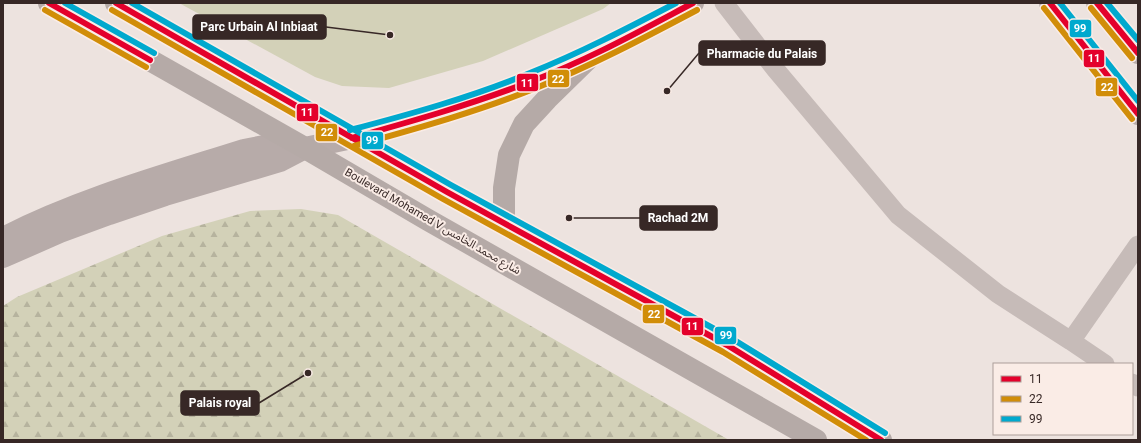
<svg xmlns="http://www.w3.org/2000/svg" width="1141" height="443" font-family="Roboto,'Noto Sans Arabic',sans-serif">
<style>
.forest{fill:url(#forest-firs)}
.park{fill:#d3d1b8}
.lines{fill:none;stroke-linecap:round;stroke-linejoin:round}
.street{stroke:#c6bbb8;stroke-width:19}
.secondary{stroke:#b7aba9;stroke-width:22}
.primary{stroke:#b5aaa7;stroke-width:22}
.bus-1-casing{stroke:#faece6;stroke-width:9}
.bus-2-casing{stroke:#faece6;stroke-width:9}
.bus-3-casing{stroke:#faece6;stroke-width:9}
.bus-1{stroke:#e4002b;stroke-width:6}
.bus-2{stroke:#d18d08;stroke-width:6}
.bus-3{stroke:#00a9ce;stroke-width:6}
.labels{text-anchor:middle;stroke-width:4;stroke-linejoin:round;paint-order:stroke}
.street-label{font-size:11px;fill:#372826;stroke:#faece6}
.leader{fill:none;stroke:#372826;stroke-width:1.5}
.callout-dot{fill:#372826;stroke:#faece6;stroke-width:1.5}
.callout{fill:#372826;stroke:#372826;stroke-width:1.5}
.callout-label{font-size:12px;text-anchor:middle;font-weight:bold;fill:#fff}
.line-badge{stroke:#faece6;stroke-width:1.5}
.badge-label{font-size:11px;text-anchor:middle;font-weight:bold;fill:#fff}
</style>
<defs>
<pattern id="forest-firs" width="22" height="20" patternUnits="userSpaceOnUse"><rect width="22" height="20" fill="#d3d1b8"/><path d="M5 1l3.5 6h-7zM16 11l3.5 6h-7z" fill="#b6b39e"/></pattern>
</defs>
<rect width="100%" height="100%" fill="#ede3df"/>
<path class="forest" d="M301,209L338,215L729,440H3V306L17,297L162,236L250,211Z"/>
<path class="park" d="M179,3H611L603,9L483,61L389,88L342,86L315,77Z"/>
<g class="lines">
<path class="street" d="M724,3L776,70L898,215L998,294L1071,341L1105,364
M1071,341L1138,245
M1132,383L1138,387"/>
<path class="secondary" d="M1050,3L1138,114
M1097,3L1138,53
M3,238C79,199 162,176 244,150L264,146H285L305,148L352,138L396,126L474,103L533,81L591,56L693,3
M3,257L60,232L109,214L165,195L280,161L305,148"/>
<path class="primary" d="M49,3L305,148L428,220L816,440
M116,3L447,192L727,345L881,440
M504,222V188L509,155L524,124L547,99L591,56"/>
<g class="bus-1-casing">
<path id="bus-1" d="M49,3L150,60
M116,3L447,192L727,345L881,440
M1050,3L1138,114
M1097,3L1138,53
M352,138C413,121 473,104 532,81C588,60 640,31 693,3"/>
</g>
<g class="bus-2-casing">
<path id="bus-2" d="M1044,8L1132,119
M1091,8L1132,58
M45,10L146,67
M112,10L443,199L723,352L866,440
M354,146C415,129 477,112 536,88C591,66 644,38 697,10"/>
</g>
<g class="bus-3-casing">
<path id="bus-3" d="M65,3L154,53
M132,3L451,185L731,338L885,433
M1060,3L1138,101
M1107,3L1138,40
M350,130C411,114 472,97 530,73C580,53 628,28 676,3"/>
</g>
<use href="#bus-1" class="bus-1"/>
<use href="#bus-2" class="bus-2"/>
<use href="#bus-3" class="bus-3"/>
</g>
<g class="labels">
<g class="street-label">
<text transform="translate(433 221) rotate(30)" y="4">Boulevard Mohamed V شارع محمد الخامس</text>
</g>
</g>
<path class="leader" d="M390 35L326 27M667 91L699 53M569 218L640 218M308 373L259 403"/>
<g class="callout-dot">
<circle cx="390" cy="35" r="4"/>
<circle cx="667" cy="91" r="4"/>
<circle cx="569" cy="218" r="4"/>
<circle cx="308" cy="373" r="4"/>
</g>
<g class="callout">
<rect x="193" y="15" width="133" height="24" rx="4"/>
<rect x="699" y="41" width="126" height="24" rx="4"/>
<rect x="640" y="206" width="77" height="24" rx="4"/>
<rect x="181" y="391" width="78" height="24" rx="4"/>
</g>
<g class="callout-label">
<text x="259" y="31">Parc Urbain Al Inbiaat</text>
<text x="762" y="58">Pharmacie du Palais</text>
<text x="678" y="222">Rachad 2M</text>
<text x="220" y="407">Palais royal</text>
</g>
<g class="line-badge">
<rect x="1069" y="19" width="23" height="19" rx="4" fill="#00a9ce"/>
<rect x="1083" y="49" width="22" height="19" rx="4" fill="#e4002b"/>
<rect x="547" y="69" width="23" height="19" rx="4" fill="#d18d08"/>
<rect x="516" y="73" width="23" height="19" rx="4" fill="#e4002b"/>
<rect x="1095" y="77" width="23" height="20" rx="4" fill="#d18d08"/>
<rect x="296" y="103" width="23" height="19" rx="4" fill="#e4002b"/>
<rect x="315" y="123" width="23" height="19" rx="4" fill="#d18d08"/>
<rect x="361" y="131" width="23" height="19" rx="4" fill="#00a9ce"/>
<rect x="642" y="304" width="23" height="20" rx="4" fill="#d18d08"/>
<rect x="681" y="317" width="23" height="19" rx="4" fill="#e4002b"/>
<rect x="714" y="326" width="23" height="19" rx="4" fill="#00a9ce"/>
</g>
<g class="badge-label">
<text x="1080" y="32">99</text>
<text x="1094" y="62">11</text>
<text x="558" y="83">22</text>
<text x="527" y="87">11</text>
<text x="1107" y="91">22</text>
<text x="307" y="116">11</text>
<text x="327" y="136">22</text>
<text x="372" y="144">99</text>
<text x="654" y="318">22</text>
<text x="692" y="330">11</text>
<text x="726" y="339">99</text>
</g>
<rect width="1141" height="443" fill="none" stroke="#372826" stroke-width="8"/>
<rect x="993" y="363" width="140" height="72" fill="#faece6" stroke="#ac9e99"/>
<rect x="1001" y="376" width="20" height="6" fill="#e4002b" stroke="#ac9e99"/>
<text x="1029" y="383" font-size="12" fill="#372826">11</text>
<rect x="1001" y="396" width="20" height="6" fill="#d18d08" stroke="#ac9e99"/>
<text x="1029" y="403" font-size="12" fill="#372826">22</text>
<rect x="1001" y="416" width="20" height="6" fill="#00a9ce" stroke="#ac9e99"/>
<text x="1029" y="423" font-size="12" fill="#372826">99</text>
</svg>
